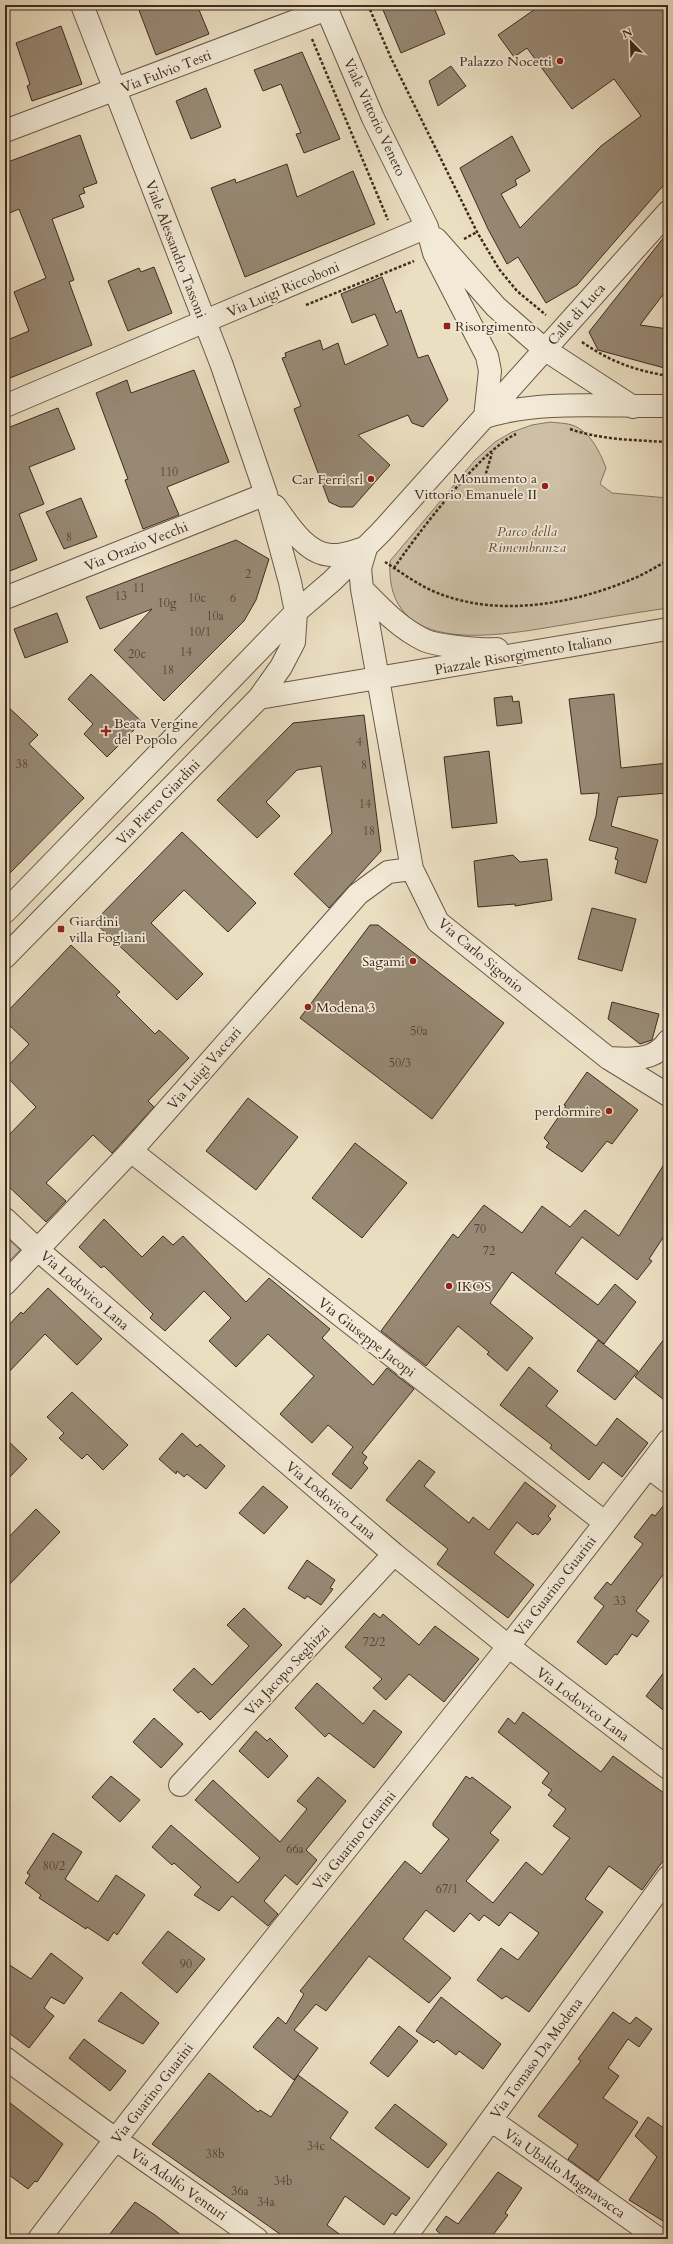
<svg xmlns="http://www.w3.org/2000/svg" width="673" height="2244" font-family="Cardo,serif">
<style>
.green{fill:#cec0a7;stroke:#867664}
.building{fill:#988975;stroke:#3f2b21}
.lines{fill:none;stroke-linecap:round;stroke-linejoin:round}
.minor-casing{stroke:#6a5849;stroke-width:24}
.path{stroke:#3f2b21;stroke-width:2.5;stroke-dasharray:3 2;stroke-linecap:butt}
.minor{stroke:#f2ead7;stroke-width:22}
.poi-dot{fill:#8f2418;stroke:#f2ead7;stroke-width:1.5}
.labels{text-anchor:middle;stroke-width:3.5;stroke-linejoin:round;paint-order:stroke}
.number-label{font-size:12px;fill:#554236}
.poi-label{font-size:14px;fill:#3f2b21;stroke:#f2ead7;text-anchor:end}
.street-label{font-size:14px;fill:#3f2b21;stroke:#f2ead7}
.park-label{font-size:14px;font-style:italic;fill:#5c493c;stroke:#f2ead7}
</style>
<rect width="100%" height="100%" fill="#ebdfc2"/>
<filter id="stains"><feTurbulence type="fractalNoise" baseFrequency=".005" numOctaves="4"/><feColorMatrix values="0 0 0 0 .2 0 0 0 0 .09 0 0 0 0 .02 0 0 0 .5 -.17"/></filter>
<radialGradient id="worn" r=".72"><stop offset=".6" stop-color="#630" stop-opacity="0"/><stop offset="1" stop-color="#630" stop-opacity=".3"/></radialGradient>
<path class="green" d="M550,422C557,423 566,423 572,425C590,431 600,452 606,468L600,484L612,493L668,498V608C633,613 598,619 563,625C501,635 384,660 390,561L475,460L495,442L512,432L532,425Z
M5,1236L20,1250L5,1265Z"/>
<path class="building" d="M137,5H179L181,10L197,5L209,34L156,55Z
M381,5H433L445,34L401,53Z
M541,5H668V180L577,285L546,303L518,257L507,264L488,229L460,168L512,136L530,171L515,180L517,185L501,194L520,228L601,146L641,116L614,79L572,109L527,48L514,57L498,35Z
M61,26L82,84L32,101L27,86L30,84L16,43Z
M302,52L340,139L304,153L296,134L301,133L281,84L263,91L254,70Z
M451,66L466,86L438,106L429,81Z
M206,88L221,127L191,139L176,101Z
M80,135L97,183L83,188L85,193L79,195L84,207L52,219L74,280L69,282L92,345L5,380V341L29,331L14,292L46,278L19,209L5,215V163Z
M287,164L297,197L353,171L375,224L245,277L211,188L235,179L236,183Z
M668,232V288L640,325L668,329V369L598,350L589,332Z
M154,267L172,313L128,331L108,281L139,268L141,272Z
M382,277L396,313L401,310L418,358L428,355L448,400L423,427L412,423L408,415L358,435L390,465L353,507H340L329,502L294,409L301,406L282,358L286,357L285,353L320,340L323,350L338,343L345,365L388,345L375,314L352,323L341,294Z
M194,370L229,462L167,487L179,515L143,529L125,480L128,479L96,393L127,380L131,393Z
M58,408L75,449L29,467L44,504L19,514L37,560L5,573V429Z
M81,498L97,537L64,549L46,512Z
M236,540L269,559L256,600L244,621L164,701L114,650L152,609L100,629L86,597Z
M57,613L68,642L25,658L14,629Z
M91,674L142,722L107,757L84,734L93,724L68,699Z
M614,694L621,768L668,763V793L618,797L611,826L658,840L646,883L615,873L618,860L615,859L618,848L589,840L596,816L599,793L581,794L569,699Z
M512,696L513,702L519,701L522,723L497,726L494,698Z
M5,704L38,735L29,744L84,798L5,878Z
M364,715L381,851L329,908L294,874L332,833L321,766L297,770L266,802L280,816L257,838L217,800L293,723Z
M489,751L497,823L452,828L444,757Z
M182,832L256,903L228,932L184,890L151,923L203,974L177,1000L94,922Z
M513,855L520,862L547,859L552,900L515,906V904L478,907L474,861Z
M592,908L636,919L622,971L578,959Z
M370,925H378L504,1023L432,1119L300,1018Z
M71,945L120,992L116,995L155,1034L159,1030L189,1058L148,1101L154,1107L112,1153L93,1135L46,1183L66,1201L46,1222L5,1183V1139L36,1107L5,1075V1069L29,1044L5,1021V1014Z
M612,1002L659,1014L652,1040L640,1044L608,1019Z
M587,1072L638,1110L612,1144L607,1141L582,1172L546,1147L549,1143L544,1138L566,1106L564,1105Z
M248,1098L298,1137L256,1190L206,1151Z
M355,1143L407,1183L362,1238L312,1198Z
M668,1158V1230L649,1259L652,1261L637,1280L582,1237L555,1273L598,1305L615,1284L636,1302L604,1344L512,1272L490,1303L533,1338L507,1371L487,1354L489,1352L458,1326L426,1366L381,1331L453,1234L458,1238L484,1205L522,1233L542,1206L570,1227L585,1210L619,1236Z
M104,1219L142,1257L163,1236L173,1245L183,1236L246,1302L269,1278L330,1329L322,1338L373,1385L387,1368L414,1389L362,1453L367,1457L363,1463L368,1468L351,1489L332,1474L353,1447L328,1425L312,1443L280,1414L314,1376L268,1334L236,1367L209,1341L231,1318L204,1291L165,1331L150,1318L153,1314L104,1266L101,1268L79,1247Z
M48,1288L102,1339L77,1365L45,1334L5,1376V1329L21,1312L23,1314Z
M668,1334V1403L635,1377Z
M598,1340L638,1371L615,1400L577,1371Z
M529,1367L558,1391L546,1406L596,1446L617,1418L648,1443L622,1477L603,1462L589,1480L550,1448L552,1445L500,1405Z
M72,1392L128,1445L103,1470L87,1454L82,1459L59,1438L64,1433L47,1417Z
M182,1433L197,1447L200,1444L225,1466L206,1489L187,1474L184,1477L177,1471L176,1474L159,1459Z
M5,1438L27,1459L5,1482Z
M419,1460L435,1472L424,1486L469,1523L473,1517L489,1530L525,1482L556,1506L548,1516L551,1519L538,1535L535,1533L533,1535L517,1522L494,1553L534,1585L508,1618L437,1564L448,1549L386,1500Z
M263,1486L288,1507L264,1534L239,1513Z
M668,1500V1568L636,1611L649,1621L637,1637L632,1634L617,1655L615,1654L606,1665L577,1642L604,1606L594,1598L607,1582L611,1585L643,1544L634,1537L652,1514L655,1516Z
M36,1509L60,1532L5,1589V1541Z
M307,1560L335,1580L330,1588L333,1589L321,1605L307,1596L305,1599L288,1588Z
M244,1608L282,1645L210,1720L201,1711L198,1713L173,1690L194,1668L212,1685L249,1646L227,1625Z
M374,1613L380,1618L383,1614L419,1645L435,1626L479,1659L444,1702L409,1674L386,1700L373,1688L382,1679L345,1647Z
M668,1667V1714L646,1696Z
M317,1683L363,1724L374,1710L402,1732L374,1768L329,1733L325,1737L295,1708Z
M523,1712L601,1772L613,1756L668,1796V1854L642,1890L609,1866L585,1899L603,1912L529,2012L506,1996L502,1999L477,1980L501,1948L518,1960L539,1933L510,1912L499,1926L484,1915L479,1921L470,1913L454,1932L426,1910L403,1939L451,1978L429,2003L369,1956L326,2011L316,2004L294,2030L318,2048L294,2080L253,2047L278,2017L286,2024L304,1994L300,1991L405,1861L421,1874L449,1839L433,1826V1823L466,1776L470,1779L472,1777L511,1807L490,1833L499,1840L466,1881L493,1903L526,1862L542,1875L570,1838L553,1826L566,1809L548,1795L552,1790L542,1783L549,1773L498,1732L508,1718L515,1724Z
M154,1718L183,1744L161,1768L133,1742Z
M256,1731L267,1741L270,1738L288,1756L268,1778L239,1751Z
M111,1776L140,1800L120,1822L92,1797Z
M318,1777L346,1801L306,1850L317,1860L297,1885L285,1875L264,1901L278,1914L268,1926L232,1896L219,1911L194,1895L201,1887L174,1863L172,1865L152,1847L171,1825L238,1883L260,1858L195,1800L213,1780L280,1842L307,1809L297,1801Z
M53,1833L82,1852L65,1879L98,1902L116,1875L145,1895L117,1935L114,1932L108,1941L87,1927L86,1929L39,1898L41,1895L25,1883L30,1875L27,1873Z
M168,1931L205,1959L177,1993L142,1963Z
M51,1953L83,1978L64,2004L51,1997L44,2008L54,2016L29,2048L5,2030V1962L31,1979Z
M121,1992L159,2023L143,2044L98,2021Z
M441,1997L501,2044L483,2069L459,2051L456,2055L437,2040L434,2043L416,2031Z
M613,2012L630,2024L636,2017L652,2029L639,2047L628,2039L608,2068L619,2076L603,2098L638,2122L598,2181L568,2159L578,2145L538,2116L581,2061L578,2059Z
M399,2026L418,2041L388,2077L370,2063Z
M84,2039L126,2071L110,2091L69,2058Z
M209,2073L258,2112L260,2110L271,2117L298,2075L348,2112L330,2138L410,2198L396,2216L392,2213L384,2225L345,2196L327,2225L346,2239H287L152,2144Z
M5,2099L63,2144L37,2182L35,2181L28,2189L5,2172Z
M395,2104L447,2144L428,2168L375,2128Z
M648,2117L668,2131V2224L629,2200L657,2157L635,2136Z
M498,2172L522,2188L505,2213L508,2215L490,2239H446L436,2230L446,2216L458,2224Z
M135,2202L155,2215L186,2239H106Z"/>
<g class="lines">
<g class="minor-casing">
<path id="minor" d="M325,5L373,118L427,227L434,253L487,356L490,371L485,417
M5,131L327,9
M436,239L496,307L544,349L633,407
M5,406L427,227
M485,417C541,399 610,407 668,406
M275,506C288,524 306,554 331,555C343,556 354,551 364,548
M366,548L360,568L362,589L412,869L438,922L608,1058L668,1095
M362,589C381,608 399,628 424,640C437,646 482,650 497,649
M5,598L266,494
M259,698L668,629
M5,912L296,612L332,581L382,531L668,212
M5,957L259,698L281,667L294,642L296,612L290,582L266,494L221,363L82,5
M608,1058C630,1059 654,1062 668,1041
M131,1151L604,1522
M5,1219L38,1250L394,1554L508,1646L668,1768
M5,1284L131,1151L358,894L388,872L412,869
M648,1467L668,1482
M180,1785L394,1554
M5,2058L115,2139L257,2239
M491,2120L659,2239
M39,2239C244,1969 463,1711 668,1441
M404,2239L668,1877"/>
</g>
<path class="path" d="M368,5L391,58L477,232L499,269L517,291L546,315
M312,39L388,220
M464,239L477,232
M306,305L414,261
M582,342C611,362 634,370 668,376
M570,429C601,440 635,440 668,442
M483,483L492,453
M385,562C402,573 421,587 440,594C501,617 572,604 630,580C643,575 656,567 668,560
M394,568C418,533 480,451 516,434"/>
<use href="#minor" class="minor"/>
</g>
<g class="poi-dot">
<circle cx="560" cy="61" r="4"/>
<rect x="443" y="322" width="8" height="8" rx="2"/>
<circle cx="371" cy="479" r="4"/>
<circle cx="545" cy="486" r="4"/>
<path d="M104 725h4v4h4v4h-4v4h-4v-4h-4v-4h4z"/>
<rect x="57" y="925" width="8" height="8" rx="2"/>
<circle cx="413" cy="961" r="4"/>
<circle cx="308" cy="1007" r="4"/>
<circle cx="609" cy="1111" r="4"/>
<circle cx="449" cy="1286" r="4"/>
</g>
<g class="labels">
<g class="number-label">
<text x="169" y="476">110</text>
<text x="69" y="541">8</text>
<text x="248" y="578">2</text>
<text x="139" y="592">11</text>
<text x="121" y="600">13</text>
<text x="197" y="602">10c</text>
<text x="233" y="602">6</text>
<text x="167" y="607">10g</text>
<text x="215" y="620">10a</text>
<text x="200" y="636">10/1</text>
<text x="186" y="656">14</text>
<text x="137" y="658">20c</text>
<text x="168" y="674">18</text>
<text x="359" y="746">4</text>
<text x="22" y="768">38</text>
<text x="364" y="769">8</text>
<text x="365" y="808">14</text>
<text x="369" y="835">18</text>
<text x="419" y="1035">50a</text>
<text x="400" y="1067">50/3</text>
<text x="480" y="1233">70</text>
<text x="489" y="1255">72</text>
<text x="620" y="1605">33</text>
<text x="374" y="1646">72/2</text>
<text x="295" y="1853">66a</text>
<text x="54" y="1870">80/2</text>
<text x="447" y="1893">67/1</text>
<text x="186" y="1968">90</text>
<text x="316" y="2150">34c</text>
<text x="215" y="2158">38b</text>
<text x="283" y="2185">34b</text>
<text x="240" y="2195">36a</text>
<text x="266" y="2206">34a</text>
</g>
<g class="poi-label">
<text x="552" y="66">Palazzo Nocetti</text>
<text x="455" y="331" text-anchor="start">Risorgimento</text>
<text x="537" y="483">Monumento a<tspan x="537" dy="16">Vittorio Emanuele II</tspan></text>
<text x="363" y="484">Car Ferri srl</text>
<text x="114" y="728" text-anchor="start">Beata Vergine<tspan x="114" dy="16">del Popolo</tspan></text>
<text x="69" y="926" text-anchor="start">Giardini<tspan x="69" dy="16">villa Fogliani</tspan></text>
<text x="405" y="966">Sagami</text>
<text x="316" y="1012" text-anchor="start">Modena 3</text>
<text x="601" y="1116">perdormire</text>
<text x="457" y="1291" text-anchor="start">IKOS</text>
</g>
<g class="street-label">
<text transform="translate(166 71) rotate(-21)" y="5">Via Fulvio Testi</text>
<text transform="translate(375 117) rotate(65)" y="5">Viale Vittorio Veneto</text>
<text transform="translate(176 249) rotate(69)" y="5">Viale Alessandro Tassoni</text>
<text transform="translate(283 289) rotate(-23)" y="5">Via Luigi Riccoboni</text>
<text transform="translate(576 314) rotate(-48)" y="5">Calle di Luca</text>
<text transform="translate(136 546) rotate(-22)" y="5">Via Orazio Vecchi</text>
<text transform="translate(523 654) rotate(-10)" y="5">Piazzale Risorgimento Italiano</text>
<text transform="translate(158 802) rotate(-46)" y="5">Via Pietro Giardini</text>
<text transform="translate(481 955) rotate(40)" y="5">Via Carlo Sigonio</text>
<text transform="translate(204 1068) rotate(-49)" y="5">Via Luigi Vaccari</text>
<text transform="translate(85 1290) rotate(41)" y="5">Via Lodovico Lana</text>
<text transform="translate(367 1337) rotate(38)" y="5">Via Giuseppe Jacopi</text>
<text transform="translate(331 1500) rotate(40)" y="5">Via Lodovico Lana</text>
<text transform="translate(555 1586) rotate(-52)" y="5">Via Guarino Guarini</text>
<text transform="translate(287 1670) rotate(-47)" y="5">Via Jacopo Seghizzi</text>
<text transform="translate(583 1704) rotate(37)" y="5">Via Lodovico Lana</text>
<text transform="translate(354 1840) rotate(-51)" y="5">Via Guarino Guarini</text>
<text transform="translate(536 2058) rotate(-54)" y="5">Via Tomaso Da Modena</text>
<text transform="translate(152 2093) rotate(-52)" y="5">Via Guarino Guarini</text>
<text transform="translate(565 2173) rotate(35)" y="5">Via Ubaldo Magnavacca</text>
<text transform="translate(179 2184) rotate(35)" y="5">Via Adolfo Venturi</text>
</g>
<g class="park-label">
<text x="527" y="536">Parco della<tspan x="527" dy="16">Rimembranza</tspan></text>
</g>
</g>
<rect width="673" height="2244" fill="none" stroke="#ebdfc2" stroke-width="20"/>
<rect x="6" y="6" width="661" height="2232" fill="none" stroke="#3f2b21" stroke-width="2"/>
<rect x="10" y="10" width="653" height="2224" fill="none" stroke="#3f2b21"/>
<g transform="translate(631 42) rotate(337)" stroke="#f2ead7" stroke-width="3" paint-order="stroke">
<path d="M0-3L7 15L0 10L-7 15Z" fill="#3f2b21"/>
<text y="-6" font-size="11" font-weight="bold" text-anchor="middle" fill="#3f2b21">N</text>
</g>
<rect width="100%" height="100%" filter="url(#stains)"/>
<rect width="100%" height="100%" fill="url(#worn)"/>
</svg>
